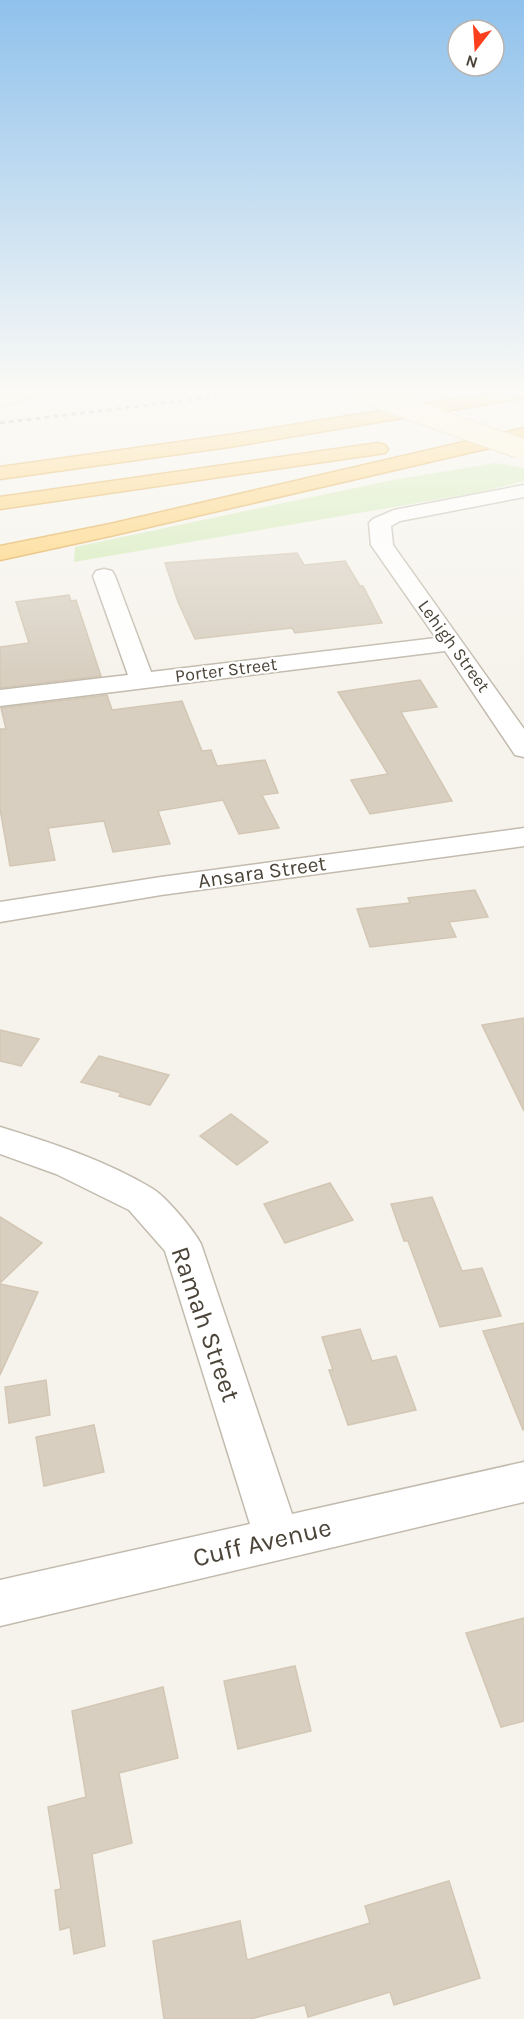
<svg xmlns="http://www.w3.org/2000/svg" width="524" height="2019" font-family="Karla,sans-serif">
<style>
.green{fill:#d2eab5}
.building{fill:#d8cfc1;stroke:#d3c7b4;stroke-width:1.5}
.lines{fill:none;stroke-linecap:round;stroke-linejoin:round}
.street-casing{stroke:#c2bbae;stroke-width:3}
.secondary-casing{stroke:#d6c79b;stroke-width:3}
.highway-casing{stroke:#e0a43c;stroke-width:3}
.street{fill:#fff;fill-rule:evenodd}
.secondary{fill:#fff3cd;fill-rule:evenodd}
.highway{fill:#ffcf6e;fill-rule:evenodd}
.rail{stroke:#9a9a9a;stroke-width:3;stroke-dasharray:4.5 4.5;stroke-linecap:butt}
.secondary-bridge-casing{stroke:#d6c79b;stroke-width:22;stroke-linecap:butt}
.secondary-bridge{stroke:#fff3cd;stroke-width:20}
.labels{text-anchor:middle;stroke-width:4.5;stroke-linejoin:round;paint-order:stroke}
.far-street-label{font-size:18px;fill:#4b4439;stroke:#fff}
.street-label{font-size:21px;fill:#4b4439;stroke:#fff}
.near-street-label{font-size:26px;fill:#4b4439;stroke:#fff}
</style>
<rect width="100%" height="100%" fill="#f6f3ec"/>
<path class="green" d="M495,463L524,468V481L481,492L74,562L75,547L393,480Z"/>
<path class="building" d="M297,553L304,565L345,561L360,586H363L382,623L295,633L292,628L195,639L178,602L165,563Z
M69,595L71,601L76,600L101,676L0,688V647L29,643L16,602Z
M420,680L437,707L401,712L452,801L370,814L351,780L388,774L338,692Z
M107,695L112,710L182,701L202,751L211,750L217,766L265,760L278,793L262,795L279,828L239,834L223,800L158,811L170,844L113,852L104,821L48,828L55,860L10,866L0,809V729H6L1,708Z
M475,890L488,917L449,922L456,937L370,947L357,909L410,903L408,898Z
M524,1018V1111L482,1025Z
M0,1030L39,1039L21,1066L0,1061Z
M99,1056L169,1075L150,1105L119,1096L121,1093L81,1082Z
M231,1114L268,1142L237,1165L200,1136Z
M330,1183L353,1220L285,1243L264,1204Z
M432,1197L462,1271L482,1268L501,1316L440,1327L408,1241H404L391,1204Z
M0,1217L42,1243L0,1283Z
M0,1284L38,1292L0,1375Z
M524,1323V1429L523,1430L483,1331Z
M360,1329L372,1361L396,1356L416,1410L348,1425L329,1370H333L322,1337Z
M46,1380L50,1415L9,1423L5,1387Z
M94,1425L104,1472L44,1486L36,1437Z
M524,1618V1721L501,1727L466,1633Z
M295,1666L311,1731L238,1749L224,1681Z
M163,1687L178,1758L119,1773L132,1843L92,1854L105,1946L74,1954L70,1927L60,1930L55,1890L61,1889L48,1807L86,1797L72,1711Z
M449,1881L480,1978L394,2005L390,1992L308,2017L305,2005L250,2019H164L153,1941L240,1921L247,1960L370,1923L365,1906Z"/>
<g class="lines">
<g class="street-casing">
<path id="street" d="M524,485V497L400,521L391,526L393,545L524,729V757L515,755L445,651L0,706V690L128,675L93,576L96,571L104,569L112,571L115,576L151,672L436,638L371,545L369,523L373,519L394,510Z
M524,828V846L161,895L0,922V902L161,877Z
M0,1127C52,1143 107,1161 153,1189C166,1197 194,1230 201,1244L292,1514L524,1462V1502L0,1626V1580L250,1524L165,1251L129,1210L56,1174L0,1154Z"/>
</g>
<g class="secondary-casing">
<path id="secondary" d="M12,392H38L35,396L0,407V396Z"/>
</g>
<g class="highway-casing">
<path id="highway" d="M499,392H524V398L229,447L0,479V467L229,435Z
M524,428V440L110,536L0,560V546L110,524Z
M378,443L385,445L388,449L385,453L0,509V497Z"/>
</g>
<use href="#street" class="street"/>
<use href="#secondary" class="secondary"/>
<use href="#highway" class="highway"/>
<path class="rail" d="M0,423L256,392"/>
<g class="secondary-bridge-casing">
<path id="secondary-bridge" d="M360,392L519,448"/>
</g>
<use href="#secondary-bridge" class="secondary-bridge"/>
</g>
<linearGradient id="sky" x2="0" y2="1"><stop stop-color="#8fc1ec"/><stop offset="0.58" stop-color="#fbfaf6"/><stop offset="1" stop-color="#fbfaf6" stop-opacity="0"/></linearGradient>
<rect width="524" height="674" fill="url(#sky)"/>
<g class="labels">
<g class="far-street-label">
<text transform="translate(454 646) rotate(54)" y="6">Lehigh Street</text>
<text transform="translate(226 670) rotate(-7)" y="6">Porter Street</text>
</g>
<g class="street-label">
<text transform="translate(262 872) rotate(-8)" y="7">Ansara Street</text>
</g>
<g class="near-street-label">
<text transform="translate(206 1324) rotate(71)" y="9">Ramah Street</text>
<text transform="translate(262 1542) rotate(-13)" y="9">Cuff Avenue</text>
</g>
</g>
<g transform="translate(476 48) rotate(197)"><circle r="28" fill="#ffffff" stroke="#b7b4b0" stroke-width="1.5"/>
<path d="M0-4.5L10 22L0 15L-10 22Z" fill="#fc3f1d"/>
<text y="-9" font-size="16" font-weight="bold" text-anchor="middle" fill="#4b4439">N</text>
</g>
</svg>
